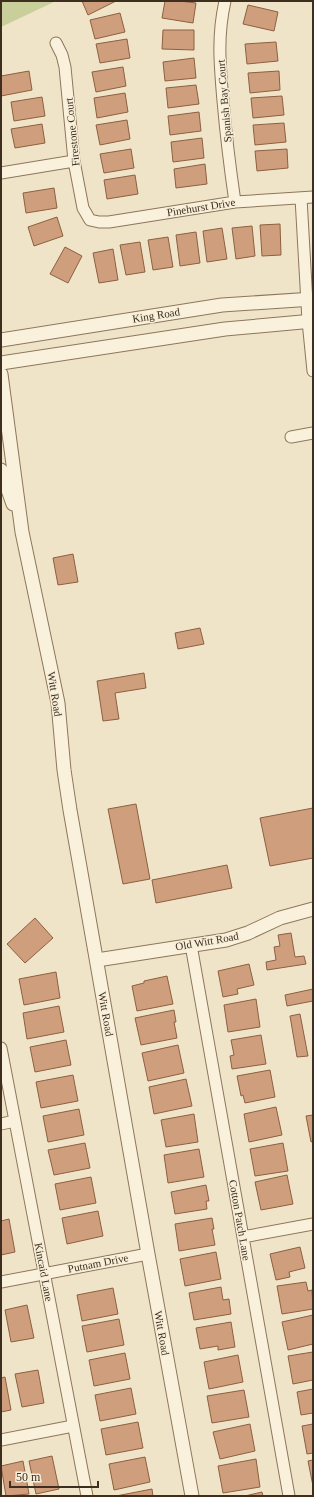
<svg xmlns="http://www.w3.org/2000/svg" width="314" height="1497" font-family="'Times New Roman',serif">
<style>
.green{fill:#c9cf9b}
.building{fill:#cf9f7d;stroke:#8d5f41}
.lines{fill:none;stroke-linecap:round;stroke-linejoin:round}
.minor-casing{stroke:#8d765c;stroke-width:13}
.tertiary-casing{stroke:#8d765c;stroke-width:15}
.minor{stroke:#faf1dc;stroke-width:11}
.tertiary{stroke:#faf1dc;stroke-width:13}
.labels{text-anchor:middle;stroke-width:3;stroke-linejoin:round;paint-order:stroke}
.street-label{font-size:11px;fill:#3d2e20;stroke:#f7eed8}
</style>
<rect width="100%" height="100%" fill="#f0e4c8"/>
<path class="green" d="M1,1H56L1,27Z"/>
<path class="building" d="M82,1H116L88,15Z
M165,1H180L196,3L193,23L162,18Z
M248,5L278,12L274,31L243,24Z
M120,13L125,32L95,39L90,20Z
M163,30H194V50L162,49Z
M127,39L130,58L100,63L96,44Z
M276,42L278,61L247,64L245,44Z
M194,58L196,78L165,81L163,62Z
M123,67L126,86L96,92L92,72Z
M29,71L32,90L1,96V76Z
M279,71L280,90L250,93L248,73Z
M196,85L199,104L168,108L166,88Z
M125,93L128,112L97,118L94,98Z
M282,96L284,115L253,118L251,98Z
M42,97L45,116L14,121L11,102Z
M199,112L201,131L170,135L168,116Z
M127,120L130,139L100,145L96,125Z
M284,123L286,142L255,145L253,125Z
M42,124L45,143L15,148L11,129Z
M202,138L204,158L173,162L171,142Z
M131,149L134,168L104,173L100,154Z
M287,149L288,168L257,171L255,151Z
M205,164L207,184L176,188L174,169Z
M135,175L138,194L107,199L104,180Z
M54,188L57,208L26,213L23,193Z
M57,217L63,236L34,246L28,227Z
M280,224L281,255L262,256L260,225Z
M252,226L255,256L236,259L232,228Z
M222,228L227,259L207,262L203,231Z
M196,232L200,263L180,266L176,235Z
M168,237L173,267L153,270L148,240Z
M140,242L145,272L126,275L120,245Z
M65,247L82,256L68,283L50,274Z
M113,249L118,280L99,283L93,253Z
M73,554L78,582L58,585L53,558Z
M200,628L204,644L178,649L175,633Z
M144,673L146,688L115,693L119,719L103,721L97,681Z
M136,804L150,879L123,884L108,809Z
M313,808V858L270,866L260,818Z
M227,865L232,888L156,903L152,880Z
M35,918L53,938L25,963L7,944Z
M291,933L295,957L304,956L306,964L267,970L266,962L276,960L274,947L280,946L278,935Z
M249,964L254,985L237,989L238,994L223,997L218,971Z
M56,972L60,998L24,1005L19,979Z
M167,976L173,1004L137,1011L132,986L144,983V981Z
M313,989V1001L287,1006L285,995Z
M256,999L260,1027L228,1032L224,1005Z
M59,1006L64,1032L27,1039L23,1013Z
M174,1010L176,1022H174L177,1038L141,1045L135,1018Z
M300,1014L308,1056L297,1057L290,1016Z
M261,1035L266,1064L232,1069L230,1056L234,1055L231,1040Z
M66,1040L71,1065L35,1072L30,1047Z
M178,1045L184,1073L148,1081L142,1053Z
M270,1070L275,1097L245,1103L243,1095L241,1096L237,1076Z
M73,1075L78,1101L41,1108L36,1082Z
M186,1079L192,1106L154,1114L149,1087Z
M276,1107L282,1135L249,1142L244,1114Z
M79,1109L84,1135L48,1142L43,1116Z
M194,1114L198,1142L166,1147L161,1120Z
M313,1115V1141L311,1142L306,1116Z
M85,1143L90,1168L54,1175L48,1150Z
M283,1143L288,1171L255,1176L250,1149Z
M199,1149L204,1177L168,1183L164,1155Z
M287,1175L293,1204L261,1210L255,1182Z
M91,1177L96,1203L60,1210L55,1184Z
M206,1185L209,1201H206L207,1209L175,1214L171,1192Z
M98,1211L103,1236L67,1244L62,1218Z
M212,1218L214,1229H212L215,1245L179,1251L175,1224Z
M9,1219L15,1252L1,1255V1221Z
M300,1247L305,1268L289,1272L290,1277L276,1280L270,1254Z
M216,1252L221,1279L185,1286L180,1259Z
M306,1282L308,1291L312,1290L313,1309L282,1314L277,1286Z
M221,1287L223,1300L229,1299L231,1314L194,1320L189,1293Z
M113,1288L118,1314L82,1321L77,1295Z
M27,1305L34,1338L11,1342L5,1310Z
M313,1315V1344L288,1350L282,1322Z
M119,1319L124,1345L87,1352L82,1326Z
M231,1322L235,1347L218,1350V1346L200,1349L196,1328Z
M313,1352V1380L293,1384L288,1356Z
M125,1353L130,1379L94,1386L89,1360Z
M238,1355L243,1382L209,1389L204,1362Z
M38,1370L44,1403L22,1407L15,1374Z
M5,1377L11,1410L1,1412V1378Z
M131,1388L136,1414L100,1421L95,1395Z
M313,1389V1413L301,1415L297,1392Z
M244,1390L249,1417L212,1423L207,1396Z
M138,1422L143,1448L106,1455L101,1429Z
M250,1424L255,1451L220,1459L213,1432Z
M313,1424V1453L307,1454L302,1426Z
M52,1456L59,1489L36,1494L29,1461Z
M145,1457L150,1482L114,1490L109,1464Z
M256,1459L260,1487L223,1493L218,1466Z
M313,1460V1486L308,1461Z
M23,1461L29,1494L6,1496L1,1466Z
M152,1489L153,1496H116Z
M262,1492L263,1496H245Z"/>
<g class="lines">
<g class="minor-casing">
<path id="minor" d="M225,1C217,37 220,65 223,101C226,135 230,168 235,202
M56,43L62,55L65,67L74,161L83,208L90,220L99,222H109L235,202L313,197
M1,173L74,161
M301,198L308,321L313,371
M291,437L313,433
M191,945L289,1496
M1,1048L87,1496
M1,1124L15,1121
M243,1237L313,1224
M1,1282L148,1254
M1,1440L73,1426"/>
</g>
<g class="tertiary-casing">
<path id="tertiary" d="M1,340L222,305L313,299
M1,363L225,329L313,321
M1,374L22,532L58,703L64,770L70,810L148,1254L192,1496
M1,470L13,504
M97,960L226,940L248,933L280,918L313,909"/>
</g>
<use href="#minor" class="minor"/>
<use href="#tertiary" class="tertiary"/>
</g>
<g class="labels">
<g class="street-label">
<text transform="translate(224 101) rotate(-95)" y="4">Spanish Bay Court</text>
<text transform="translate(72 132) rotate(-96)" y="4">Firestone Court</text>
<text transform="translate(201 207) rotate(-9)" y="4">Pinehurst Drive</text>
<text transform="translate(156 315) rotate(-9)" y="4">King Road</text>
<text transform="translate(55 694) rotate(81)" y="4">Witt Road</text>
<text transform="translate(207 941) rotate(-10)" y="4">Old Witt Road</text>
<text transform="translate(106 1014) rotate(80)" y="4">Witt Road</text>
<text transform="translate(240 1220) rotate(80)" y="4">Cotton Patch Lane</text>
<text transform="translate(98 1263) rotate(-11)" y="4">Putnam Drive</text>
<text transform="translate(44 1272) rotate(79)" y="4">Kincaid Lane</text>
<text transform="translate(162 1333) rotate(80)" y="4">Witt Road</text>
</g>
</g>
<rect width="314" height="1497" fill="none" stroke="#3d2e20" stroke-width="4"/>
<path d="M10 1481v6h88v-6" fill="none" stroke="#3d2e20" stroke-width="2"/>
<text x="16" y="1481" font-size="12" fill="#3d2e20" stroke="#f7eed8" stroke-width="3" paint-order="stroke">50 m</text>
</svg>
